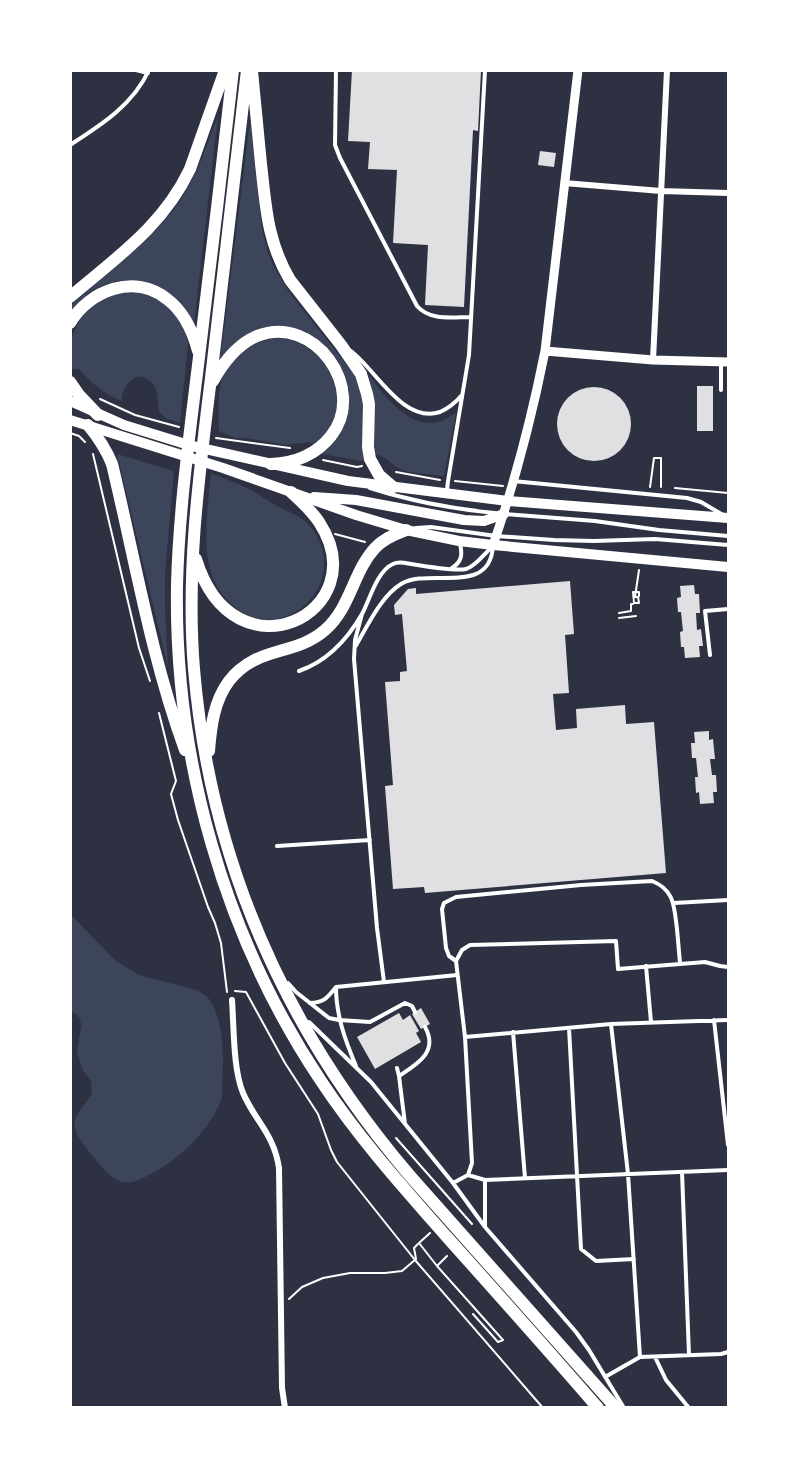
<svg xmlns="http://www.w3.org/2000/svg" width="799" height="1478" font-family="Poppins,sans-serif">
<style>
.green{fill:#3c4559}
.building{fill:#e0e0e3}
.lines{fill:none;stroke-linecap:round;stroke-linejoin:round}
.path{stroke:#fff;stroke-width:2}
.service{stroke:#fff;stroke-width:4}
.minor{stroke:#fff;stroke-width:6}
.tertiary{stroke:#fff;stroke-width:9}
.primary{stroke:#fff;stroke-width:10}
.trunk{stroke:#fff;stroke-width:12}
</style>
<rect width="100%" height="100%" fill="#2d3142"/>
<path class="green" d="M218,116L194,324C170,272 104,265 71,311V305C113,268 163,234 190,184C202,162 209,138 218,116Z
M250,121L262,230L268,253L274,267L289,292L357,378L364,401L362,446L365,460L360,461L322,454C402,389 288,264 220,361Z
M121,292H137L154,296L173,311L185,331L188,343L187,355L180,423L167,419L159,412C157,404 159,391 153,384C139,366 121,385 122,401C104,394 92,384 79,369H71L70,341L80,319L86,312L99,300Z
M277,338C308,340 330,361 336,391C337,398 338,407 336,414C332,427 324,436 314,445L309,442L285,445L247,438H235L219,431C218,413 217,385 226,369C235,351 258,340 277,338Z
M369,375C384,395 408,429 438,422C444,420 450,416 456,413L444,476C429,474 413,474 400,469C390,464 386,456 375,454L374,402Z
M117,454L174,471L165,573V608L168,668Z
M211,473C225,479 240,484 253,491C261,496 269,501 277,506C287,512 300,515 308,524C357,577 285,653 231,604C222,595 215,585 211,573C202,542 208,505 211,473Z
M70,914L115,960L139,975L197,990C203,994 208,996 211,1002C224,1024 224,1058 222,1082C222,1088 223,1095 221,1100C210,1131 177,1161 149,1175C142,1179 132,1184 123,1182C110,1180 95,1159 87,1149C66,1122 74,1119 92,1094L91,1081L82,1069L77,1052L81,1026L80,1018L73,1012H71Z"/>
<path class="building" d="M352,70H481L478,131L473,130L464,307L425,305L428,245L393,243L397,170L368,169L370,142L348,141Z
M540,151L556,153L554,167L538,165Z
M697,386H713V431H697Z
M557 424a37 37 0 1 1 74 0a37 37 0 1 1-74 0Z
M570,581L574,634L565,635L569,693L553,694L556,730L577,728L576,709L625,705L626,724L654,722L666,873L425,893L424,887L393,889L385,786L393,785L385,682L400,681V672L407,671L402,614L395,615L394,605L408,589L416,588V594Z
M694,585L695,594H699L700,613H696L697,630L701,629L703,646H699L700,657L685,658L684,647H681L680,632L683,631L681,612H678L677,598L681,597L680,586Z
M709,731V740L713,739L715,759H710L712,775H716L717,792H713L714,803L700,804L699,792L696,793L695,777H698L696,758H692L691,743H695L694,732Z
M421,1008L430,1024L421,1029L412,1014Z
M399,1013L403,1020L410,1015L419,1031L416,1033L421,1042L375,1069L357,1037Z"/>
<g class="lines">
<path class="path" d="M100,399L135,415L179,427
M70,433L79,436L85,442
M216,438L290,448
M93,454L139,648L150,681
M323,460L357,467L362,466
M396,472L440,480
M455,481L503,486
M650,487L654,458H661V487
M675,488L728,493
M335,534L365,542
M634,603H639L638,597H635L639,570
M634,603L633,592H639V596
M619,613L631,611V604H633
M619,618L636,616
M159,713L176,781L171,794L178,820L208,907L215,923L221,943L227,992
M235,991L246,992L285,1063L318,1114L331,1150L337,1162L415,1260L543,1408
M396,1138L472,1224
M419,1243L430,1233
M447,1256L437,1266L503,1340L498,1342L473,1314
M289,1299L302,1287L323,1278L350,1273H385L402,1271L416,1259L414,1248L419,1243L437,1266"/>
<path class="service" d="M136,70L148,73
M336,70L335,145L340,158L417,306C430,321 452,317 471,317
M70,145C101,125 133,105 149,70
M351,351C376,370 403,424 440,412C449,408 456,402 462,395
M721,363V390
M513,481L687,498L701,502L723,515
M370,488C411,501 452,509 495,513
M447,490L448,481L469,355L485,70
M505,514L595,521L659,530L728,536
M416,528L431,527L496,536L554,540L594,541L655,539L728,545
M452,568C461,562 463,556 460,544
M362,614L355,640L354,659L377,928L384,982
M355,647C367,627 381,596 401,584C429,567 490,597 493,546
M710,655L705,611L728,609
M299,671C328,661 347,640 362,614C370,599 377,571 393,564C399,561 405,563 411,564C423,566 456,571 466,569C475,567 484,554 491,548
M277,846L370,840
M674,903L728,900
M456,961L449,956L446,948L442,909L444,903L456,897L581,885L652,881C675,890 674,907 677,929C678,940 679,952 680,963
M646,966L651,1022
M288,983L296,992L329,1018L339,1020L370,1022L405,1003L412,1006L415,1012
M336,987C336,1015 345,1040 356,1066
M310,1003C325,1002 327,998 336,987L457,975
M714,1020L728,1145
M309,1022L371,1082L453,1183L485,1227L576,1332L589,1350L624,1408
M611,1024L628,1174L640,1357L721,1354L728,1352
M569,1028L581,1249L596,1261L634,1259
M513,1032L525,1178
M465,1037L611,1024L728,1020
M397,1068L399,1076L405,1124
M399,1076C417,1064 439,1052 425,1027
M682,1172L689,1355
M468,1175L472,1163L465,1037L456,961L462,950L470,945L616,941L618,969L705,962L720,966L728,967
M485,1180V1226
M453,1183L468,1175L485,1180L728,1170
M655,1357L666,1380L689,1408
M605,1377L640,1357"/>
<path class="minor" d="M564,183L661,191L728,193
M653,360L667,70
M232,1000C234,1027 233,1069 243,1093C255,1121 274,1134 279,1168L282,1388L285,1408"/>
<path class="tertiary" d="M545,351L653,360L728,362
M493,545C515,482 532,416 545,351L578,70"/>
<path class="primary" d="M70,401L124,425L192,446L348,481L508,501L728,518
M70,420L223,468L356,515L406,530L459,541L493,545L728,567
M314,497L356,500L464,520L484,521L504,514"/>
<path class="trunk" d="M233,70C222,166 211,261 199,357C190,432 179,508 177,585C174,759 224,936 321,1081C358,1137 402,1186 446,1236C497,1293 548,1350 598,1408
M247,70C235,173 223,276 211,378C199,475 186,572 194,669C210,862 286,1031 411,1177L616,1408
M252,71C255,102 258,133 261,164C266,207 267,241 290,280L341,345L361,374L367,394L369,404L368,447L370,459L379,475L393,487
M70,297C117,257 163,226 190,169L225,70
M70,323C89,290 135,273 167,299C183,311 193,332 198,351
M213,381C223,363 238,344 257,336C314,313 368,389 331,436C316,455 294,463 271,464
M70,382L79,395L98,415
M88,425C98,437 106,449 112,464C135,559 151,657 185,750
M196,559C234,684 378,612 319,522C311,510 301,501 291,492
M209,751C211,726 214,701 229,681C257,645 294,657 325,630C351,607 353,572 375,548C383,539 395,534 406,530"/>
</g>
<rect width="799" height="1478" fill="none" stroke="#ffffff" stroke-width="144"/>
</svg>
